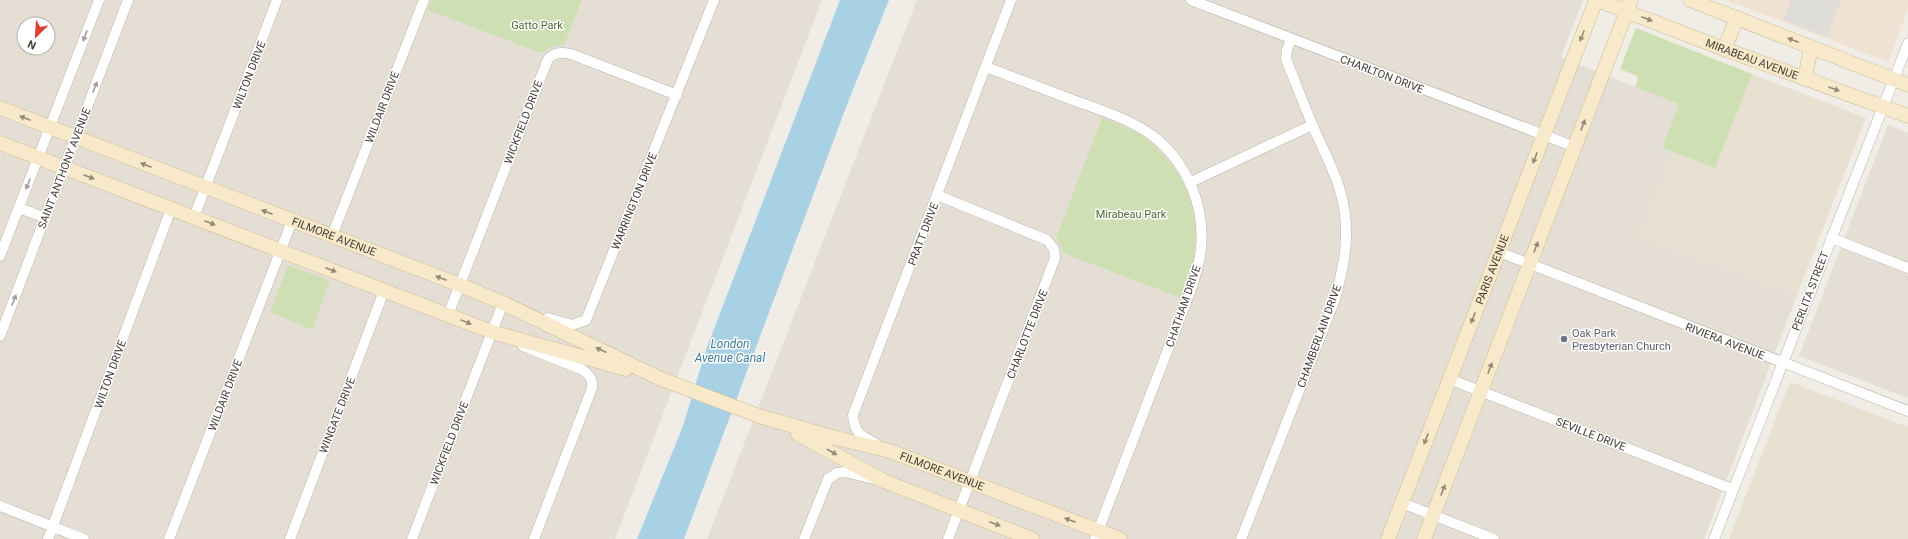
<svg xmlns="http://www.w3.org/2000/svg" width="1908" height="539" font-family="Roboto,sans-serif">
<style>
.residential{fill:#e4ded4;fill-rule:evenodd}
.commercial{fill:#f0e2d3}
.education{fill:#e8e0d1}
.green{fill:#cee0b3}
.parking{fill:#dfddda}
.water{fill:#a9d1e6}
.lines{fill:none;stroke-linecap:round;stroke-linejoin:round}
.street-casing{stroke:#bbb4aa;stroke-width:11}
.secondary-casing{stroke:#cbbb9b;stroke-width:15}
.street{stroke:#fff;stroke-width:10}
.secondary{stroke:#f7e9c9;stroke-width:14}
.oneway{fill:#938a78}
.oneway2{fill:#a09e9a}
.worship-dot{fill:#6b7280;stroke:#fff;stroke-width:1.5}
.labels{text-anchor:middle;stroke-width:3;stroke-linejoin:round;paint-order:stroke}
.park-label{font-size:11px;fill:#4b6c31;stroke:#fff}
.street-label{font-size:11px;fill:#423d36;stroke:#fff}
.worship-label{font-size:11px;fill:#5b616d;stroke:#fff;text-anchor:start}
.water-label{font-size:12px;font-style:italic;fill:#3d7ca0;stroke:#fff}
</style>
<rect width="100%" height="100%" fill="#f0ede6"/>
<path class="residential" d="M0,0H822L615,539H0ZM24,24H48V48H24Z
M917,0H1583L1561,57L1679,104L1662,148L1673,152L1640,237L1797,295L1704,539H707Z
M1888,125L1908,133V398L1799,356Z"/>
<path class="commercial" d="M1726,0H1908V9L1888,62Z"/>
<path class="education" d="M1752,74L1866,118L1797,295L1640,237L1673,152L1715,168Z
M1790,382L1908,427V539H1729Z"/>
<path class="green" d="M431,0H582L564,45L550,47L541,53L428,10Z
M1636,28L1752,74L1715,168L1662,148L1679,104L1635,87L1638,79L1637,76L1620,69Z
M1102,118C1113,122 1125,126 1136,132C1177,157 1201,203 1195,251C1193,267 1187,282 1181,298L1063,253L1060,244L1056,238Z
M288,265L330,281L312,330L270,312Z"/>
<path class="parking" d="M1791,0H1841L1827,37L1783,20Z"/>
<path class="water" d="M840,0H889L848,102L684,539H637L683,426L706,350Z"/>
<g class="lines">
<g class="street-casing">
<path id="street" d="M1191,0L1575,147
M986,67C1015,78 1044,89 1073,100C1100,110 1130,119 1153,136C1187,163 1205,205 1201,248C1200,263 1195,277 1190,292L1095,539
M1191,182L1312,125
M937,195L1047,240L1054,249L1055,258L948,539
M19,208L46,218
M194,217L277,0
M332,236L424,0
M1831,238L1908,268
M1499,252L1908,411
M0,256L99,0
M448,315L548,59C555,52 561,52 571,54L677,95
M548,318L572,325L586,320L714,0
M0,336L128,0
M523,346L583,370C590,376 593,379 592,388L534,539
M1449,379L1732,489
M876,444C861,435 854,433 853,415L1011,0
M1402,503L1494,539
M0,506L84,539
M48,539L171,209
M169,539L292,221
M290,539L384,291
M412,539L503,303L508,305
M804,539L828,479L837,473L845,472L874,479
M1241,539L1335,299C1340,279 1346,257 1346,236C1347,190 1329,164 1312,124C1303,103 1295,81 1286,59L1287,50L1291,39
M1714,539L1908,43"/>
</g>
<g class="secondary-casing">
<g id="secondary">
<path id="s1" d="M1597,0L1724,49L1908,116"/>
<path d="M1690,0L1908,85"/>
<path d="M1724,49L1737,18"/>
<path d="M1805,79L1811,47"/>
<path id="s2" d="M0,108L460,285L503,303L661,379L759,416L832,437L890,451L1120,539"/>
<path d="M0,143L492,332L626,369"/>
<path d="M798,434L884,481L1032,539"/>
<path id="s3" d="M1388,539L1596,0"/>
<path d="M1424,539L1631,0"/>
</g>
</g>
<use href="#street" class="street"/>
<use href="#secondary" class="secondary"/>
</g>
<defs><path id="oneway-solid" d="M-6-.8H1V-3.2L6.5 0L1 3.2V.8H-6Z"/></defs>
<g class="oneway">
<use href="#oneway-solid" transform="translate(1647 19) rotate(21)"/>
<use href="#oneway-solid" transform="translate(1582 36) rotate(111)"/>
<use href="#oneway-solid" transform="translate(1793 40) rotate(-159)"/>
<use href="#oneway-solid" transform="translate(1834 89) rotate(20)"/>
<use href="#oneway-solid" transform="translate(25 118) rotate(-159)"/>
<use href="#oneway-solid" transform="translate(1583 125) rotate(-69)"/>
<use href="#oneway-solid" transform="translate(1535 158) rotate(111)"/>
<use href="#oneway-solid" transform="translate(146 165) rotate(-159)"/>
<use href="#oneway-solid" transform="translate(89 177) rotate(21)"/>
<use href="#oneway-solid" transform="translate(267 212) rotate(-159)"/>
<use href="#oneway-solid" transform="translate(210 223) rotate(21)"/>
<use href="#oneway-solid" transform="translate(1536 247) rotate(-69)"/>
<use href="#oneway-solid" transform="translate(331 270) rotate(21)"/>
<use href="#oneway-solid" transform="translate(441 278) rotate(-159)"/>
<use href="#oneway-solid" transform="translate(1473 318) rotate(111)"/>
<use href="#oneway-solid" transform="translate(466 322) rotate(22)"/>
<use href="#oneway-solid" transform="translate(601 350) rotate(-155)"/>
<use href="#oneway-solid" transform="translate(1490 368) rotate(-69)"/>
<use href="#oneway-solid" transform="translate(1426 439) rotate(111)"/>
<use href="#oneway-solid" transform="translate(832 452) rotate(29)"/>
<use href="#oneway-solid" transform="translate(1443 490) rotate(-69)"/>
<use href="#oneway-solid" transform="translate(1070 520) rotate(-159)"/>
<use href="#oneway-solid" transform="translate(995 524) rotate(21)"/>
</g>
<g class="oneway2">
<use href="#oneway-solid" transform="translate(85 36) rotate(111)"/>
<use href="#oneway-solid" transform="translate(95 87) rotate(-69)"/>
<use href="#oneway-solid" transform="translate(28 184) rotate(112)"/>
<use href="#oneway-solid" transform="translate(14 300) rotate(-69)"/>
</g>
<circle class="worship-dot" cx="1564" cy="339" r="4"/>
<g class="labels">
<g class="park-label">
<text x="537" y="29">Gatto Park</text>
<text x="1131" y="218">Mirabeau Park</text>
</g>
<g class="street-label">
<text dy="4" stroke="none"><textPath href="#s1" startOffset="166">MIRABEAU AVENUE</textPath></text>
<text transform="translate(1382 74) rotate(21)" y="4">CHARLTON DRIVE</text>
<text transform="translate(249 75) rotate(-69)" y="4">WILTON DRIVE</text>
<text transform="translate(382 107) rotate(-69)" y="4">WILDAIR DRIVE</text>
<text transform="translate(523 122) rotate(-69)" y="4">WICKFIELD DRIVE</text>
<text transform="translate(64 168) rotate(-69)" y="4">SAINT ANTHONY AVENUE</text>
<text transform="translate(634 201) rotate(-68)" y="4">WARRINGTON DRIVE</text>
<text transform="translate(923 234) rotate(-69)" y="4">PRATT DRIVE</text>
<text dy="4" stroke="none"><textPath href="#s2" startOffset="358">FILMORE AVENUE</textPath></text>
<text dy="4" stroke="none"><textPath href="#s3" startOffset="289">PARIS AVENUE</textPath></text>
<text transform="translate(1810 291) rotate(-69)" y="4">PERLITA STREET</text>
<text transform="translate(1183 306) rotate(-71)" y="4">CHATHAM DRIVE</text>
<text transform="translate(1027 334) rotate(-69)" y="4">CHARLOTTE DRIVE</text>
<text transform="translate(1319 336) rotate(-70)" y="4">CHAMBERLAIN DRIVE</text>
<text transform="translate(1725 341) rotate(21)" y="4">RIVIERA AVENUE</text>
<text transform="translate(110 374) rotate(-70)" y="4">WILTON DRIVE</text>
<text transform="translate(225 395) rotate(-69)" y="4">WILDAIR DRIVE</text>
<text transform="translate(337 415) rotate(-69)" y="4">WINGATE DRIVE</text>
<text transform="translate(1591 434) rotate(21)" y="4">SEVILLE DRIVE</text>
<text transform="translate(449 443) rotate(-69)" y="4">WICKFIELD DRIVE</text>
<text dy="4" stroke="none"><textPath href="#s2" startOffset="1011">FILMORE AVENUE</textPath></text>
</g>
<g class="worship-label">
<text x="1572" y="337">Oak Park<tspan x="1572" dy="13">Presbyterian Church</tspan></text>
</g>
<g class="water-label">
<text x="730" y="348">London<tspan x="730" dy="14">Avenue Canal</tspan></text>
</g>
</g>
<g transform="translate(36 36) rotate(205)"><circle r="19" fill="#ffffff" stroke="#b3b1af"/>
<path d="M0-3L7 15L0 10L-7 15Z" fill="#df3f2e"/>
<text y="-6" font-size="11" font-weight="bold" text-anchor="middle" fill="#423d36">N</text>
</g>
</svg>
